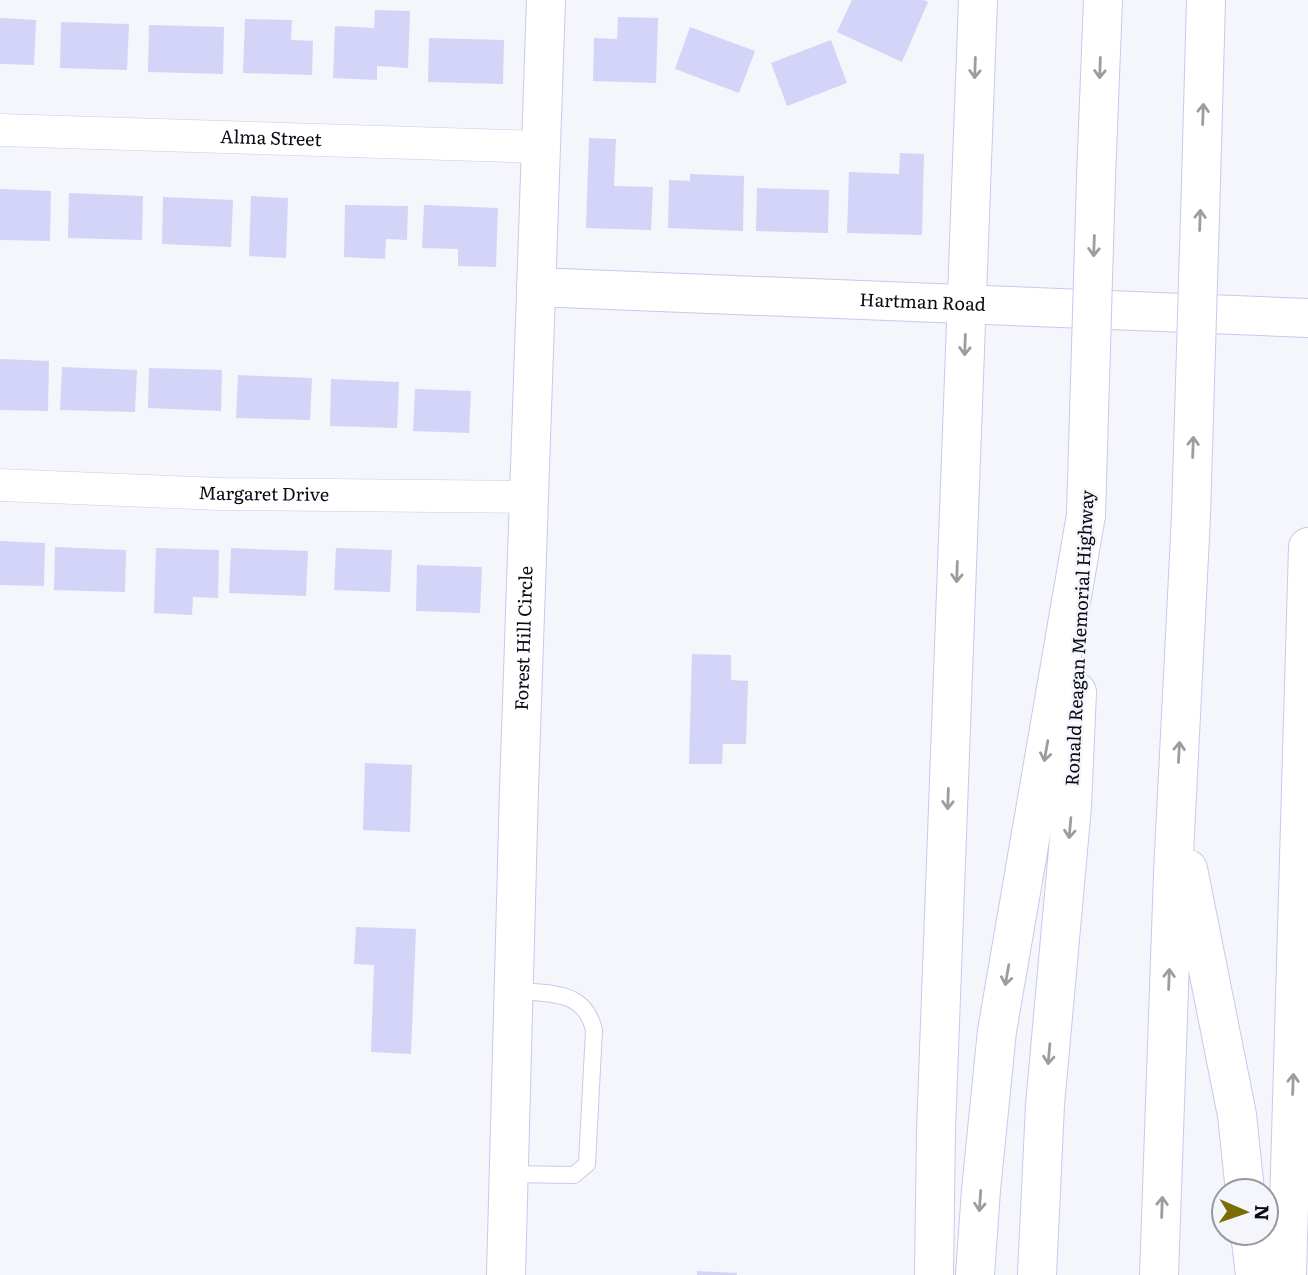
<svg xmlns="http://www.w3.org/2000/svg" width="1308" height="1275" font-family="Literata,serif">
<style>
.building{fill:#d3d4f7}
.lines{fill:none;stroke-linecap:round;stroke-linejoin:round}
.lane-casing{stroke:#c8c9ec;stroke-width:18}
.street-casing{stroke:#c8c9ec;stroke-width:33}
.secondary-casing{stroke:#c8c9ec;stroke-width:40}
.highway-casing{stroke:#c8c9ec;stroke-width:40}
.lane{stroke:#fff;stroke-width:16}
.street{stroke:#fff;stroke-width:32}
.secondary{stroke:#fff;stroke-width:38}
.highway{stroke:#fff;stroke-width:38}
.highway-bridge-casing{stroke:#c8c9ec;stroke-width:40;stroke-linecap:butt}
.highway-bridge{stroke:#fff;stroke-width:38}
.oneway{stroke:#9d9da1}
.labels{text-anchor:middle;stroke-width:5;stroke-linejoin:round;paint-order:stroke}
.street-label{font-size:18px;fill:#0a0a15;stroke:#f5f5fc}
</style>
<rect width="100%" height="100%" fill="#f5f5fc"/>
<path class="building" d="M852,0H924L928,2L902,62L837,32Z
M375,10L410,11L408,68L377,66V80L333,78L335,26L374,28Z
M618,17L658,18L656,83L593,81L594,38L617,39Z
M0,18L36,20L34,65L0,64Z
M245,19L292,20L291,40L313,41L312,75L243,73Z
M61,22L129,24L127,70L60,68Z
M149,25L224,27L223,74L148,72Z
M690,27L755,51L739,93L675,69Z
M429,38L504,40L503,84L428,82Z
M831,40L847,83L787,106L771,63Z
M589,138L616,139L614,186L653,187L651,230L586,228Z
M900,153L924,154L922,235L847,233L849,172L899,174Z
M690,174L744,176L743,231L668,228L669,180L690,181Z
M757,188L829,190L828,233L756,231Z
M0,189L51,191L50,241L0,240Z
M69,193L143,196L142,240L68,238Z
M251,196L288,198L286,258L249,256Z
M163,197L233,200L231,247L162,244Z
M345,205L408,206L407,240L386,239L385,259L344,257Z
M424,205L498,208L496,267L458,266V249L422,248Z
M0,359L49,361L48,411L0,410Z
M62,367L137,370L135,412L60,410Z
M149,368L222,370L221,411L148,408Z
M238,375L312,378L310,420L236,418Z
M331,379L399,382L397,428L330,426Z
M415,389L471,391L469,433L413,431Z
M0,541L45,543L44,586L0,585Z
M55,547L126,550L125,592L54,590Z
M156,548L219,550L218,598L193,597L192,615L154,613Z
M231,548L308,551L306,596L229,593Z
M336,548L392,550L390,592L334,590Z
M417,565L482,567L480,613L416,611Z
M692,654L731,655V680L748,681L746,744H723L722,764H689Z
M365,763L412,765L410,832L363,830Z
M356,927L416,929L411,1054L371,1052L374,965L354,964Z
M697,1271L737,1273V1275H697Z"/>
<g class="lines">
<g class="lane-casing">
<path id="lane" d="M509,1174L574,1175L587,1164L594,1030C584,988 548,995 513,990"/>
</g>
<g class="street-casing">
<g id="street">
<path id="s1" d="M0,130L540,147"/>
<path id="s2" d="M0,485L220,494L528,497"/>
</g>
</g>
<g class="secondary-casing">
<g id="secondary">
<path id="s3" d="M536,287L1308,318"/>
<path id="s4" d="M506,1275L519,789L546,0"/>
<path d="M1287,1275L1308,547"/>
</g>
</g>
<g class="highway-casing">
<path id="highway" d="M1096,178L1103,0
M1201,182L1206,0
M1188,869L1237,1115L1245,1191
M1250,1233L1255,1275
M934,1275L936,1131L978,0
M975,1275L981,1190L997,1031L1086,515
M1037,1275L1045,1105L1072,806L1077,692
M1159,1275L1173,874L1191,516"/>
</g>
<use href="#lane" class="lane"/>
<use href="#street" class="street"/>
<use href="#secondary" class="secondary"/>
<use href="#highway" class="highway"/>
<g class="highway-bridge-casing">
<path id="highway-bridge" d="M1086,515L1096,178
M1191,516L1201,182"/>
</g>
<use href="#highway-bridge" class="highway-bridge"/>
</g>
<defs><path id="oneway-shaft" d="M-6 0H5M1.5-3L5.5 0L1.5 3" fill="none" stroke-width="1.6" stroke-linecap="round" stroke-linejoin="round" transform="scale(1.75)"/></defs>
<g class="oneway">
<use href="#oneway-shaft" transform="translate(975 68) rotate(92)"/>
<use href="#oneway-shaft" transform="translate(1100 68) rotate(92)"/>
<use href="#oneway-shaft" transform="translate(1203 114) rotate(-88)"/>
<use href="#oneway-shaft" transform="translate(1200 220) rotate(-88)"/>
<use href="#oneway-shaft" transform="translate(1094 246) rotate(92)"/>
<use href="#oneway-shaft" transform="translate(965 345) rotate(92)"/>
<use href="#oneway-shaft" transform="translate(1193 447) rotate(-88)"/>
<use href="#oneway-shaft" transform="translate(957 572) rotate(92)"/>
<use href="#oneway-shaft" transform="translate(1046 751) rotate(100)"/>
<use href="#oneway-shaft" transform="translate(1179 752) rotate(-87)"/>
<use href="#oneway-shaft" transform="translate(948 799) rotate(92)"/>
<use href="#oneway-shaft" transform="translate(1070 828) rotate(95)"/>
<use href="#oneway-shaft" transform="translate(1007 975) rotate(100)"/>
<use href="#oneway-shaft" transform="translate(1169 979) rotate(-88)"/>
<use href="#oneway-shaft" transform="translate(1049 1054) rotate(95)"/>
<use href="#oneway-shaft" transform="translate(1293 1084) rotate(-88)"/>
<use href="#oneway-shaft" transform="translate(980 1201) rotate(94)"/>
<use href="#oneway-shaft" transform="translate(1162 1207) rotate(-88)"/>
</g>
<g class="labels">
<g class="street-label">
<text dy="6" stroke="none"><textPath href="#s1" startOffset="271">Alma Street</textPath></text>
<text dy="6" stroke="none"><textPath href="#s3" startOffset="387">Hartman Road</textPath></text>
<text dy="6" stroke="none"><textPath href="#s2" startOffset="264">Margaret Drive</textPath></text>
<text dy="6" stroke="none"><textPath href="#s4" startOffset="637">Forest Hill Circle</textPath></text>
<text transform="translate(1080 638) rotate(-87)" y="6">Ronald Reagan Memorial Highway</text>
</g>
</g>
<g transform="translate(1245 1212) rotate(92)"><circle r="33" fill="#f5f5fc" stroke="#9797a0" stroke-width="2"/>
<path d="M0-5L12 26L0 18L-12 26Z" fill="#7a6c06"/>
<text y="-10" font-size="19" font-weight="bold" text-anchor="middle" fill="#0a0a15">N</text>
</g>
</svg>
